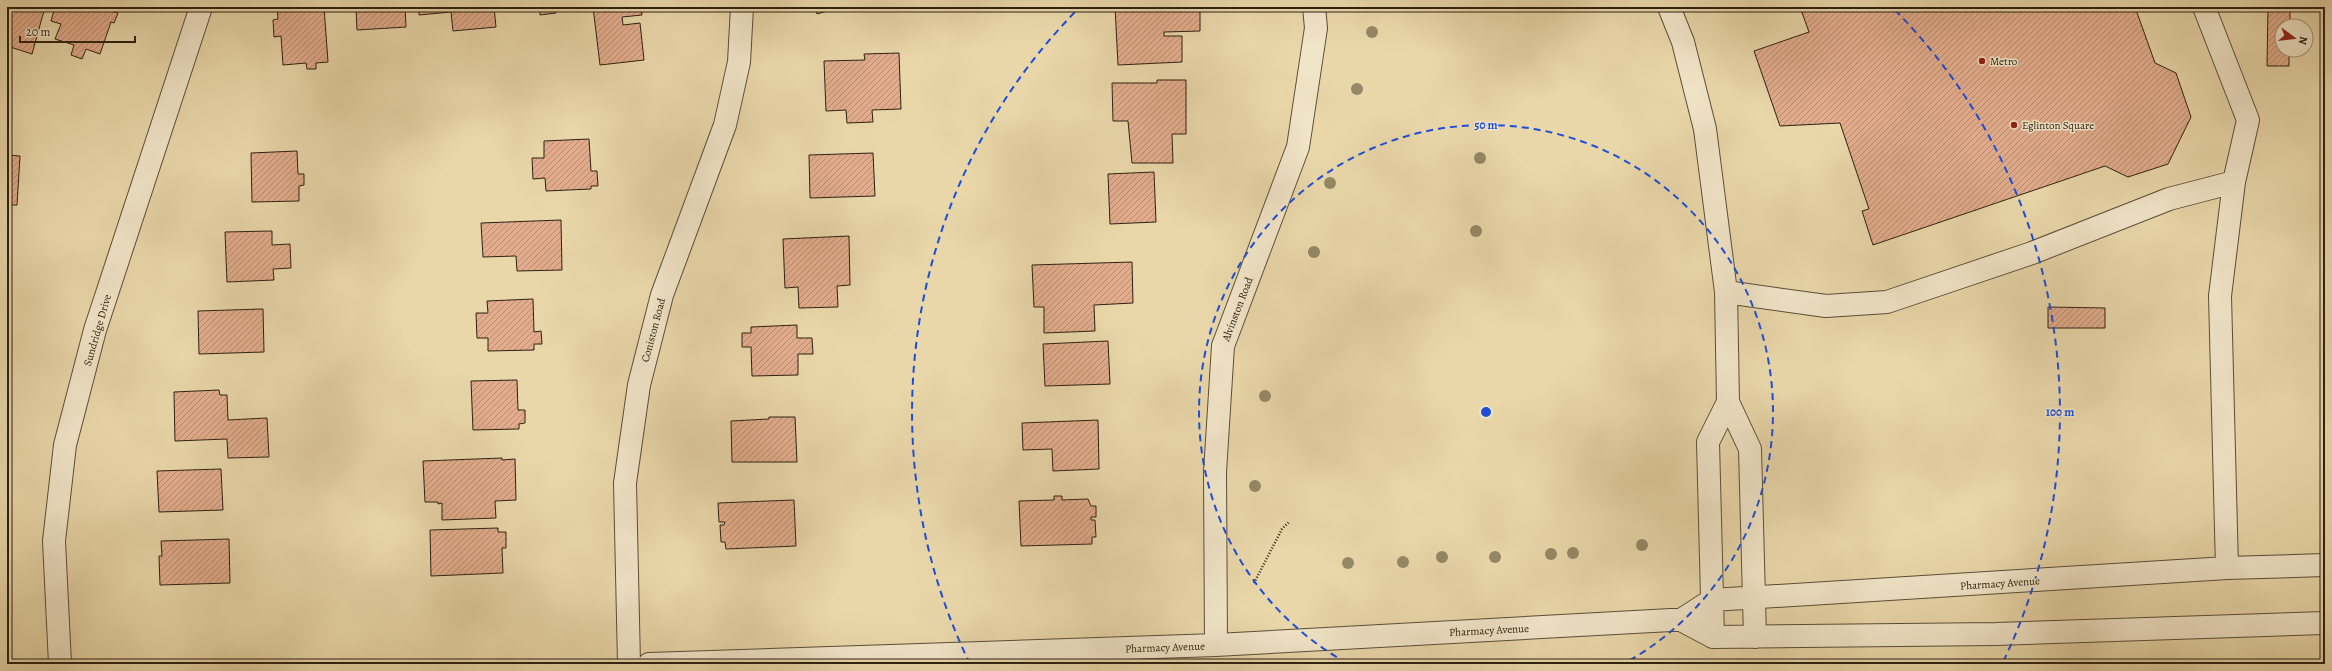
<svg xmlns="http://www.w3.org/2000/svg" width="2332" height="671" font-family="Alegreya,serif">
<style>
.building{fill:url(#building-hatch);stroke:#2c2112}
.lines{fill:none;stroke-linecap:round;stroke-linejoin:round}
.minor-casing{stroke:#5b4e38;stroke-width:24}
.path{stroke:#2c2112;stroke-width:2.5;stroke-dasharray:1 2;stroke-linecap:butt}
.minor{stroke:#f1e5c8;stroke-width:22}
.tree{fill:#958866}
.ring{fill:none;stroke:#1d4ed8;stroke-width:2;stroke-dasharray:7 5}
.poi-dot{fill:#8f2418;stroke:#f1e5c8;stroke-width:1.5}
.labels{text-anchor:middle;stroke-width:3;stroke-linejoin:round;paint-order:stroke}
.poi-label{font-size:11px;fill:#2c2112;stroke:#f1e5c8;text-anchor:start}
.street-label{font-size:11px;fill:#2c2112;stroke:#f1e5c8}
.centre{fill:#1d4ed8;stroke:#f1e5c8;stroke-width:2}
.ring-label{font-size:12px;text-anchor:middle;font-weight:bold;fill:#1d4ed8;stroke:#f1e5c8;stroke-width:3;stroke-linejoin:round;paint-order:stroke}
</style>
<defs>
<pattern id="building-hatch" width="6" height="6" patternUnits="userSpaceOnUse"><rect width="6" height="6" fill="#e3ad8d"/><path d="M-1 1l2-2M0 6l6-6M5 7l2-2" fill="none" stroke="#b88c72"/></pattern>
</defs>
<rect width="100%" height="100%" fill="#e9d7aa"/>
<filter id="stains"><feTurbulence type="fractalNoise" baseFrequency=".005" numOctaves="4"/><feColorMatrix values="0 0 0 0 .2 0 0 0 0 .09 0 0 0 0 .02 0 0 0 .5 -.17"/></filter>
<radialGradient id="worn" r=".72"><stop offset=".6" stop-color="#630" stop-opacity="0"/><stop offset="1" stop-color="#630" stop-opacity=".3"/></radialGradient>
<path class="building" d="M7,7H45L32,54L7,46Z
M55,7H115L114,12L118,13L114,23L111,22L100,54L86,49L82,59L71,55L74,45L55,39L61,24L51,21Z
M277,7H324L328,62L316,63V69H307L306,63L283,65L281,36L274,37L273,20L278,19Z
M356,7H405L406,27L357,30Z
M419,7H494L496,27L453,31L451,12L419,15Z
M525,7H555L556,13L540,15V7L525,9Z
M593,7H641L642,15L622,17L623,25L640,23L644,60L600,65Z
M815,7H841L817,14Z
M1115,7H1200V31L1164,32V36H1182V62L1118,65Z
M1800,7H2135L2155,63L2176,73L2191,117L2168,164L2128,177L2105,166L1873,245L1862,211L1869,209L1840,123L1780,126L1754,51L1809,32Z
M2268,7L2290,8V26H2282V50H2289V66H2267Z
M899,53L901,109L872,110L873,122L847,123L846,110L826,111L824,61L865,60L864,54Z
M1157,80H1186V134H1172L1173,163H1132L1128,121H1113L1112,83H1157Z
M589,139L591,171H597L598,186H591V189L546,191L545,178L533,179L532,158H544V141Z
M297,151L298,174H304V185L299,186V201L252,202L251,153Z
M873,153L875,196L810,198L809,155Z
M7,155L20,156L17,205H7Z
M1154,172L1156,222L1110,224L1108,174Z
M561,220L562,270L517,271L516,256L483,257L481,223Z
M272,231V245L290,244L291,268L273,269L274,280L227,282L225,232Z
M849,236L850,285L837,286L838,307L799,308L798,287L785,288L783,239Z
M1132,262L1133,303L1094,305L1095,331L1044,333V307H1034L1032,265Z
M533,299L534,332L541,331L542,344H534V350L488,351V338H477L476,313H488L487,301Z
M2048,307L2105,308V328H2048Z
M263,309L264,352L199,354L198,311Z
M797,325V338H812L813,354H798V375L752,376L751,347H742V333H751V327Z
M1108,341L1110,384L1045,386L1043,344Z
M517,380L518,410H525V423L519,424V429L473,430L471,381Z
M219,390L220,395H227L228,420L267,418L269,457L228,458L227,439L175,441L174,392Z
M769,417H795L797,462H732L731,421L769,419Z
M1098,420L1099,469L1053,471L1052,449L1023,450L1022,423Z
M502,458V460L515,459L516,500L495,501L496,518L442,520V503L438,504V502H425L423,461Z
M221,469L223,510L159,512L157,471Z
M1054,496H1062V500L1088,499L1091,506H1096V517H1091V520H1095L1096,537H1092V544L1021,546L1019,501L1054,500Z
M794,500L796,546L726,549L725,542H721L720,525H724L725,522H719L718,503Z
M498,528V532H506V548H502L503,573L431,576L430,530Z
M229,539L230,583L160,585L159,556H162L161,541Z"/>
<g class="lines">
<g class="minor-casing">
<path id="minor" d="M1669,7L1683,42L1705,129L1726,292L1728,402L1750,449L1755,637
M2204,7L2248,120L2234,182L2220,296L2227,568
M1726,292L1826,306L1887,302L2032,253L2169,199L2234,182
M1681,620L1713,637L1996,634L2325,623
M1713,637L1708,442L1728,402
M1216,645L1215,472L1223,346L1298,147L1316,28L1314,7
M60,664L54,541L65,445L95,330L201,7
M629,664L625,483L639,385L662,295L725,125L739,62L742,7
M649,664L1216,645L1671,620H1681L1712,600L2227,568L2325,565"/>
</g>
<path class="path" d="M1254,583L1282,529L1289,522"/>
<use href="#minor" class="minor"/>
</g>
<g class="tree">
<circle cx="1372" cy="32" r="6"/>
<circle cx="1357" cy="89" r="6"/>
<circle cx="1480" cy="158" r="6"/>
<circle cx="1330" cy="183" r="6"/>
<circle cx="1476" cy="231" r="6"/>
<circle cx="1314" cy="252" r="6"/>
<circle cx="1265" cy="396" r="6"/>
<circle cx="1255" cy="486" r="6"/>
<circle cx="1642" cy="545" r="6"/>
<circle cx="1573" cy="553" r="6"/>
<circle cx="1551" cy="554" r="6"/>
<circle cx="1442" cy="557" r="6"/>
<circle cx="1495" cy="557" r="6"/>
<circle cx="1403" cy="562" r="6"/>
<circle cx="1348" cy="563" r="6"/>
</g>
<g class="ring">
<path d="M1347 663A287 287 0 1 1 1625 663"/>
<path d="M970 664A574 574 0 0 1 1077 10M1895 10A574 574 0 0 1 2002 664"/>
</g>
<g class="poi-dot">
<circle cx="1982" cy="61" r="4"/>
<circle cx="2014" cy="125" r="4"/>
</g>
<g class="labels">
<g class="poi-label">
<text x="1990" y="65">Metro</text>
<text x="2022" y="129">Eglinton Square</text>
</g>
<g class="street-label">
<text transform="translate(1237 309) rotate(-69)" y="4">Alvinston Road</text>
<text transform="translate(97 330) rotate(-74)" y="4">Sundridge Drive</text>
<text transform="translate(653 330) rotate(-75)" y="4">Coniston Road</text>
<text transform="translate(2000 583) rotate(-4)" y="4">Pharmacy Avenue</text>
<text transform="translate(1489 630) rotate(-3)" y="4">Pharmacy Avenue</text>
<text transform="translate(1165 647) rotate(-2)" y="4">Pharmacy Avenue</text>
</g>
</g>
<circle cx="1486" cy="412" r="6" class="centre"/>
<g class="ring-label">
<text x="1486" y="129">50 m</text>
<text x="2060" y="416">100 m</text>
</g>
<rect width="2332" height="671" fill="none" stroke="#e9d7aa" stroke-width="24"/>
<rect x="8" y="8" width="2316" height="655" fill="none" stroke="#2c2112" stroke-width="2"/>
<rect x="12" y="12" width="2308" height="647" fill="none" stroke="#2c2112"/>
<g transform="translate(2294 38) rotate(105)"><circle r="19" fill="#f1e5c8" stroke="#a2977f"/>
<path d="M0-3L7 15L0 10L-7 15Z" fill="#8f2418"/>
<text y="-6" font-size="11" font-weight="bold" text-anchor="middle" fill="#2c2112">N</text>
</g>
<path d="M20 36v6h115v-6" fill="none" stroke="#2c2112" stroke-width="2"/>
<text x="26" y="36" font-size="12" fill="#2c2112" stroke="#f1e5c8" stroke-width="3" paint-order="stroke">20 m</text>
<rect width="100%" height="100%" filter="url(#stains)"/>
<rect width="100%" height="100%" fill="url(#worn)"/>
</svg>
